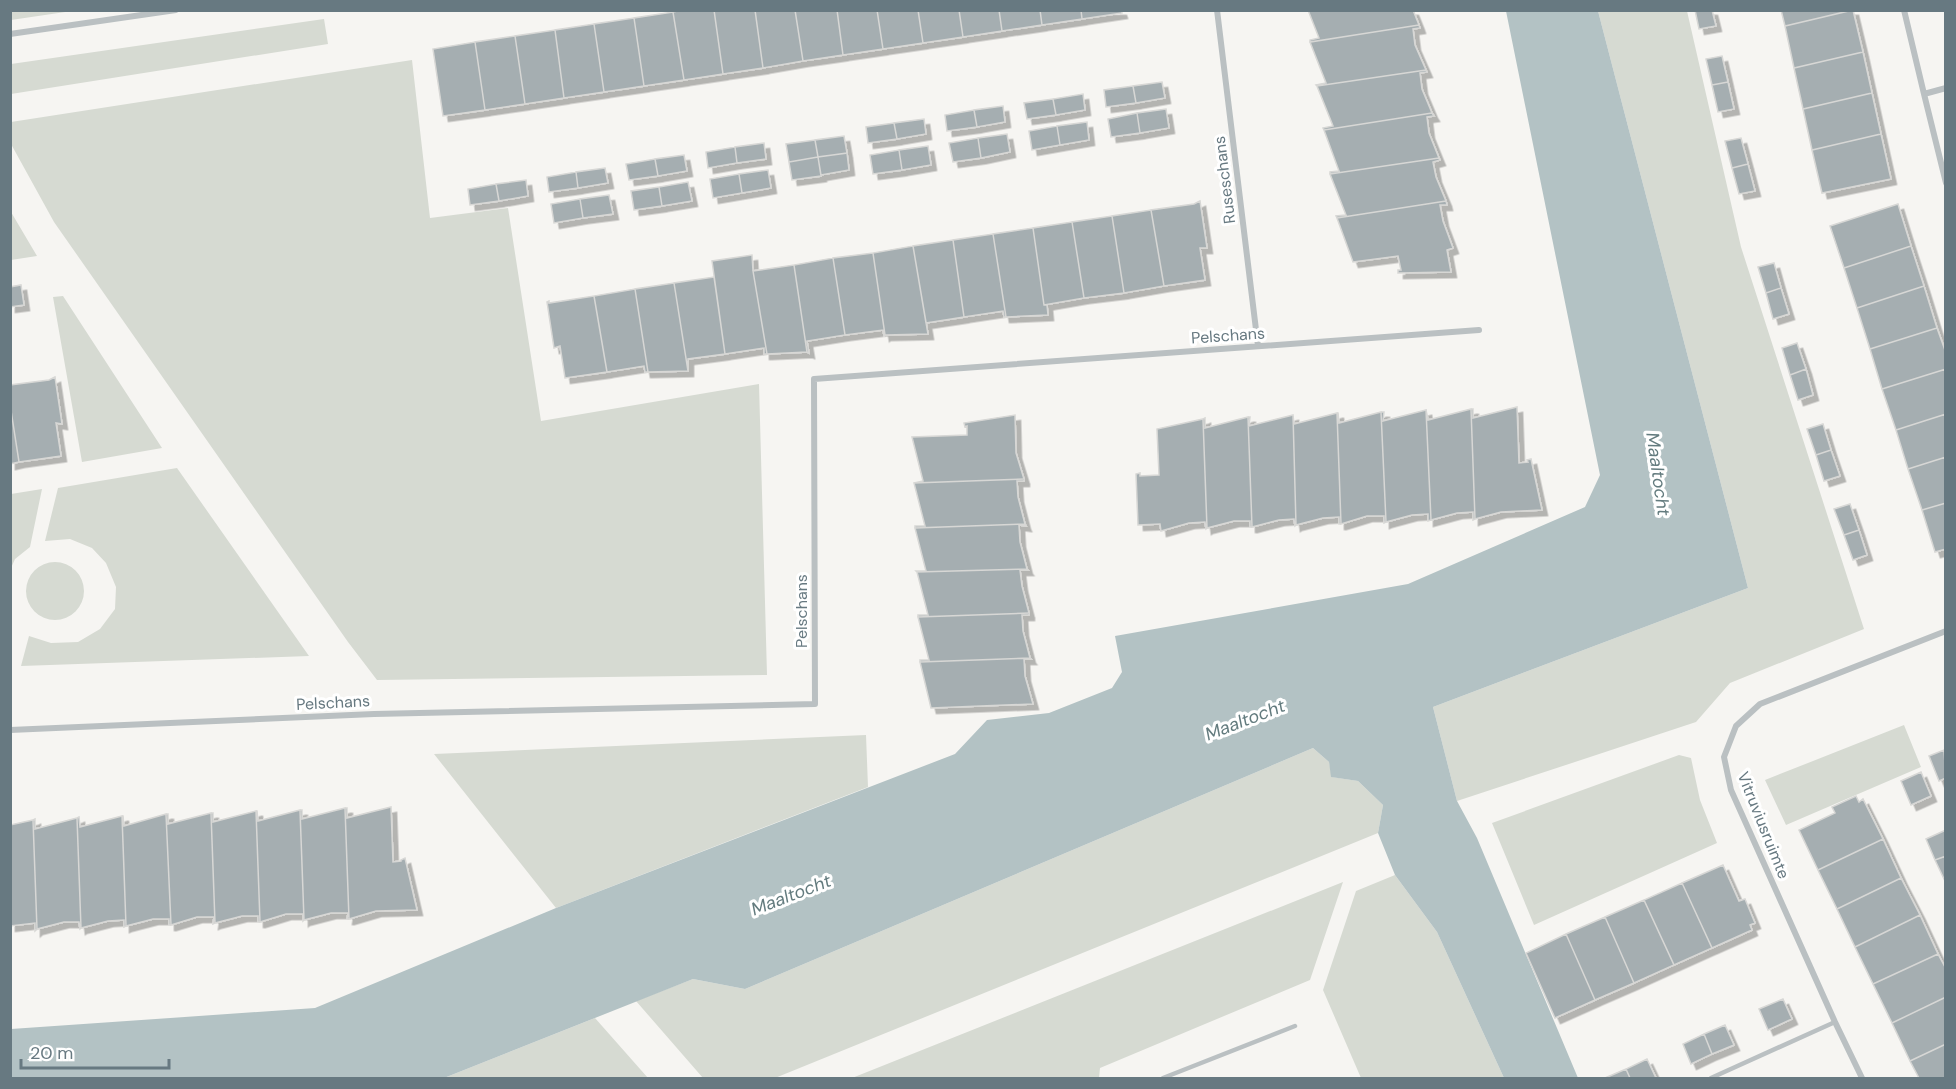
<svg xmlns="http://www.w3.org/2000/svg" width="1956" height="1089" font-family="'DM Sans',sans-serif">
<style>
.green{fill:#d6dad2}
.water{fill:#b3c2c4}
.building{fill:#a5aeb1;stroke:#d7d7d5;stroke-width:1.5;filter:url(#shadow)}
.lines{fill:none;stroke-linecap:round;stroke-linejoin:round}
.lane{stroke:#bac0c2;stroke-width:4.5}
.street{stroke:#bac0c2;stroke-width:6}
.labels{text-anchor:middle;stroke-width:6;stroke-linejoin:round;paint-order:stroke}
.street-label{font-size:16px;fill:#677981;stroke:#fff}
.water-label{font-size:18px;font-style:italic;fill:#637b7e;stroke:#fff}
</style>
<defs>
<filter id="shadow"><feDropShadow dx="5.5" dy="5.5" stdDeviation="0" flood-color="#0004"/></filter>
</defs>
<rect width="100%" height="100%" fill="#f6f5f2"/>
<path class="green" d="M11,10H72V11L11,20Z
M1598,11H1687L1741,247L1864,629L1730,683L1696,722L1457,801L1433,707L1748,588Z
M324,19L328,44L11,94V64Z
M412,60L430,218L508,208L541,421L759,384L767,675L377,680L348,642L54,222L11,144V122Z
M11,212L37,256L11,260Z
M63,296L162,448L82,462L53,297Z
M177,468L309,656L21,666L29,636L51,643L78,642L100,629L115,609L116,587L106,563L92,548L70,539L45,541L58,488Z
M42,489L30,547L15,559L11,568V494Z
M26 591a29 29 0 1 1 58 0a29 29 0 1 1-58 0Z
M1904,725L1921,767L1786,825L1765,780Z
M866,735L868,787L556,908L434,754Z
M1313,748L1329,762L1332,777L1358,781L1383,805L1378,833L775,1078H703L636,1001L693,979L745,989Z
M1679,755L1691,758L1700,800L1717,843L1534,925L1492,823Z
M1395,875L1437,932L1504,1078H1361L1323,990L1356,891Z
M1343,882L1310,980L1100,1068L1099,1078H852Z
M595,1018L648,1078H444Z"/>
<path class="water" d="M1506,11H1598L1748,588L1433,707L1457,801L1477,838L1578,1078H1504L1437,932L1395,875L1378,833L1383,805L1358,781L1331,777L1329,762L1313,748L745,989L693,979L444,1078H11V1029L315,1008L556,908L955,754L987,720L1049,713L1112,688L1122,672L1115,636L1408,584L1585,507L1600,475Z"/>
<path class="building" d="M682,10H714L723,74L684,80L673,12Z
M714,10H755L763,68L723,74Z
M755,10H795L803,61L763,68Z
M795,10H837L843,55L803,61Z
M837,10H877L883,49L843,55Z
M877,10H918L923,43L883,49Z
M918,10H959L963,37L923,43Z
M959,10H999L1002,31L963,37Z
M999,10H1040L1042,25L1002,31Z
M1040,10H1081L1082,19L1042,25Z
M1081,10H1121L1122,13L1082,19Z
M1308,10H1413L1419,25L1310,42V40L1319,38Z
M1695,10H1712L1716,26L1699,29Z
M1781,10H1853L1785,26Z
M1853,10L1863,52L1794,68L1785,26Z
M673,12L684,80L644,86L634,18Z
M634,18L644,86L604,92L594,24Z
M594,24L604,92L564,98L555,30Z
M1419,25L1420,28L1413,29L1415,45L1426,70L1317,86L1316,85L1326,83L1310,42Z
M555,30L564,98L525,104L515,36Z
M515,36L525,104L485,110L475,42Z
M475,42L485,110L443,116L433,49Z
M1863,52L1872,93L1803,109L1794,68Z
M1722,56L1728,82L1712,85L1706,59Z
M1426,70L1427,72L1420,73L1422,89L1432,113L1324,130L1323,128L1333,126L1317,86Z
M1162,82L1165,98L1136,103L1133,86Z
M1728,82L1734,109L1718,112L1712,85Z
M1133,86L1136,103L1106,107L1104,90Z
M1872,93L1881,134L1812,150L1803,109Z
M1083,94L1085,110L1056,115L1053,99Z
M1053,99L1056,115L1027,119L1024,103Z
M1003,106L1005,122L977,127L974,110Z
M1166,109L1169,128L1140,133L1137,113Z
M974,110L977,127L947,131L945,115Z
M1137,113L1140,133L1111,137L1108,119Z
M1432,113L1434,116L1427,117L1429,133L1439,158L1330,174V172L1339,171L1324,130Z
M924,119L926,134L897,139L894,123Z
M1087,122L1089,140L1060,145L1057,126Z
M894,123L897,139L868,143L866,127Z
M1057,126L1060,145L1032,150L1029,131Z
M1007,134L1010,152L981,158L978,138Z
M1881,134L1891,179L1822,193L1812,150Z
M844,136L847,153L818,157L815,140Z
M978,138L981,158L953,162L949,143Z
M1741,138L1748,164L1732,168L1725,141Z
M815,140L818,157L789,162L786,144Z
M764,143L766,159L737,163L735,147Z
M928,146L931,165L902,170L899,150Z
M735,147L737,163L708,168L706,152Z
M899,150L902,170L873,174L870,155Z
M847,153L849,170L821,175L818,157Z
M684,155L687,171L658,176L655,159Z
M818,157L821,176L792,180L789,162Z
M1439,158L1440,160L1433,162L1436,177L1446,201L1337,218L1336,216L1346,215L1330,174Z
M655,159L658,176L629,180L626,164Z
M1748,164L1755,191L1739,194L1732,168Z
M605,168L608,183L578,188L576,172Z
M768,170L771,188L742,193L739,174Z
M576,172L578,188L549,192L547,177Z
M739,174L742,193L713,198L710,179Z
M526,180L528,196L499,201L496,184Z
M688,182L692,201L662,206L659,187Z
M496,184L499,201L470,205L468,189Z
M659,187L662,206L634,210L631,191Z
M609,195L613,214L583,218L580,199Z
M580,199L583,218L554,223L551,204Z
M1200,201L1207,248H1200L1205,280L1164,286L1151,210L1194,204Z
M1446,201L1447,205H1440L1443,221L1453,248L1447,250L1451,272L1398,273V270H1401L1398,256L1353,262L1337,218Z
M1898,204L1911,246L1844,268L1830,226Z
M1151,210L1164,286L1124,293L1112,216Z
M1112,216L1124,293L1084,298L1072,222Z
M1072,222L1084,298L1044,305L1033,228Z
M1033,228L1044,305H1047L1048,315L1006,317L993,234Z
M993,234L1006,317H1004L1003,311L964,317L953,240Z
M953,240L964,317L926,323L913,246Z
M913,246L928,334L885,335L873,253Z
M1911,246L1924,286L1857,308L1844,268Z
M873,253L885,335L884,336L883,330L845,335L833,258Z
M752,255L753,271L767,354H764V348L725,354L712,261Z
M833,258L845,335L807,341L809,353L807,352L794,265Z
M1774,263L1781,288L1766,293L1758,267Z
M794,265L807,352L767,354L753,271Z
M714,277L725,354L688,359V371L674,283Z
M674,283L688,371L648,372L635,289Z
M21,285L24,305L10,307V287Z
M1924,286L1937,328L1870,349L1857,308Z
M1781,288L1789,314L1773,319L1766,293Z
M635,289L648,372H645L644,366L607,372L594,296Z
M594,296L607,372L565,378L560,346L554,348L547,302L549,301V303Z
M1937,328L1946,353V369L1882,389L1870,349Z
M1797,343L1806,369L1790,375L1782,348Z
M1806,369L1813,395L1798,400L1790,375Z
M1946,369V414L1896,430L1882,389Z
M55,377L62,424L56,423L61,456L19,462L10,404V385L49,380Z
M10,404L19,462L10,464Z
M1517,407L1519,463L1528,462L1527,460L1531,459L1542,510L1501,512L1475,519L1471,409H1473V418Z
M1471,409L1475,519L1473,520V512L1457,513L1431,520L1426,410L1428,420Z
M1426,410L1431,520L1428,521V514L1412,515L1386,522L1381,412H1384L1383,421Z
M1381,412L1386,522L1384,523V516H1367L1341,524L1337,413H1338L1339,423Z
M1337,413L1341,524H1339V517L1323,518L1296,525L1293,415L1294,424Z
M1946,414V457L1908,469L1896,430Z
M1015,415L1016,453L1024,479L914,483L923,481L912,437L967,435V426L965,427L964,423Z
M1293,415L1296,525L1295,526L1294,519L1279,520L1252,527L1248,417H1250L1249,426Z
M1248,417L1252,527H1250V521H1234L1207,528L1203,419L1205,418V428Z
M1203,419L1207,528L1206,529L1205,522L1189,523L1161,531L1160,524L1138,525L1136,474L1140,473V476L1159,475L1157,429Z
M1823,424L1831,450L1816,455L1807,429Z
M1831,450L1840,476L1824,481L1816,455Z
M1946,457V503L1922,510L1908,469Z
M1024,479V481H1017L1018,497L1025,524L915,528V526H925L914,483Z
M1946,503V549L1935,552L1922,510Z
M1850,504L1859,530L1844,535L1834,509Z
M1025,524L1026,526L1019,525L1020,542L1027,569L917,572L916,571H926L915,528Z
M1859,530L1867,555L1853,560L1844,535Z
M1027,569L1028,570H1020L1022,586L1029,613L918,617V615H928L917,572Z
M1029,613V615H1022L1023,631L1030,658L920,662V660H929L918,617Z
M1030,658L1031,659H1024L1025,676L1033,704L931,708L920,662Z
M1944,750L1946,778L1939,781L1929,756Z
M1921,772L1931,796L1911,805L1901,781Z
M1856,796L1859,802L1863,799L1883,839L1818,870L1799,830L1835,813L1832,807Z
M391,807L393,862L401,861V860L405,858L417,910L376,911L349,919L345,808H347V818Z
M345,808L349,919H347L348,913H331L304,920L300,810H302V819Z
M300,810L304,920L303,921V914H286L260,922L256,811H257L258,821Z
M256,811L260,922H258V916H242L215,923L211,813H213V822Z
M211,813L215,923L213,924L214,917H197L171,925L166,814H168V824Z
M166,814L171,925H169V919H153L126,926L122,816H123L124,826Z
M122,816L126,926L124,927V920L108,921L81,928L77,818L79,817L80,827Z
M77,818L81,928L80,929L79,922H64L37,929L33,820L35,819V829Z
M33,820L37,929L35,931V923L10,926V825Z
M1946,830V856L1935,860L1926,839Z
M1883,839L1901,878L1837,909L1818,870Z
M1946,856V881H1945L1935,860Z
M1723,865L1739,901L1745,899L1755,923L1750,925L1752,930L1712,948L1682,883Z
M1901,878L1920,915L1855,947L1837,909Z
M1682,883L1712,948L1674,965L1644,900Z
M1644,900L1674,965L1634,983L1605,917Z
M1920,915L1938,954L1873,984L1855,947Z
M1605,917L1634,983L1595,1000L1566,934Z
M1566,934L1595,1000L1555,1018L1526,953Z
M1938,954L1946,969V997L1892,1023L1873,984Z
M1946,997V1044L1910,1061L1892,1023Z
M1783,999L1792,1019L1768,1030L1759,1009Z
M1725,1025L1734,1045L1712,1054L1704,1034Z
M1704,1034L1712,1054L1691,1064L1683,1044Z
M1946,1044V1078H1919L1910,1061Z
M1647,1059L1656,1078H1630L1626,1069Z
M1626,1069L1630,1078H1605Z"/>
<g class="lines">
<path class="lane" d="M1163,1078L1295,1026
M1711,1078L1835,1022"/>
<path class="street" d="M1217,10L1258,346
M1904,10L1924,94
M10,34L176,10
M1946,88L1924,94L1946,183
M10,730L374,714L815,704L814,379L1479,330
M1862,1078L1835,1022L1731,790L1724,757L1736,726L1760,704L1946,631"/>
</g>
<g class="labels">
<g class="street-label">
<text transform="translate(1224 180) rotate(-97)" y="6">Ruseschans</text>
<text transform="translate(1228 335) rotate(-4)" y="6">Pelschans</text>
<text transform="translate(801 611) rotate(-90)" y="6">Pelschans</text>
<text transform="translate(333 702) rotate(-3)" y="6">Pelschans</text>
<text transform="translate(1764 825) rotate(68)" y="6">Vitruviusruimte</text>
</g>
<g class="water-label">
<text transform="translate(1658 474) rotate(82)" y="6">Maaltocht</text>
<text transform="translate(1245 720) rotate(-21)" y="6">Maaltocht</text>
<text transform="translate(791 895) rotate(-21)" y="6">Maaltocht</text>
</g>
</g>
<rect width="1956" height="1089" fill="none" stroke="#677981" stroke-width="24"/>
<path d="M21 1059v9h148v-9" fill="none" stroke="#677981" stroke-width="3"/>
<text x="30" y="1059" font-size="18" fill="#677981" stroke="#ffffff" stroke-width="4.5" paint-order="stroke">20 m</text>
</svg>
